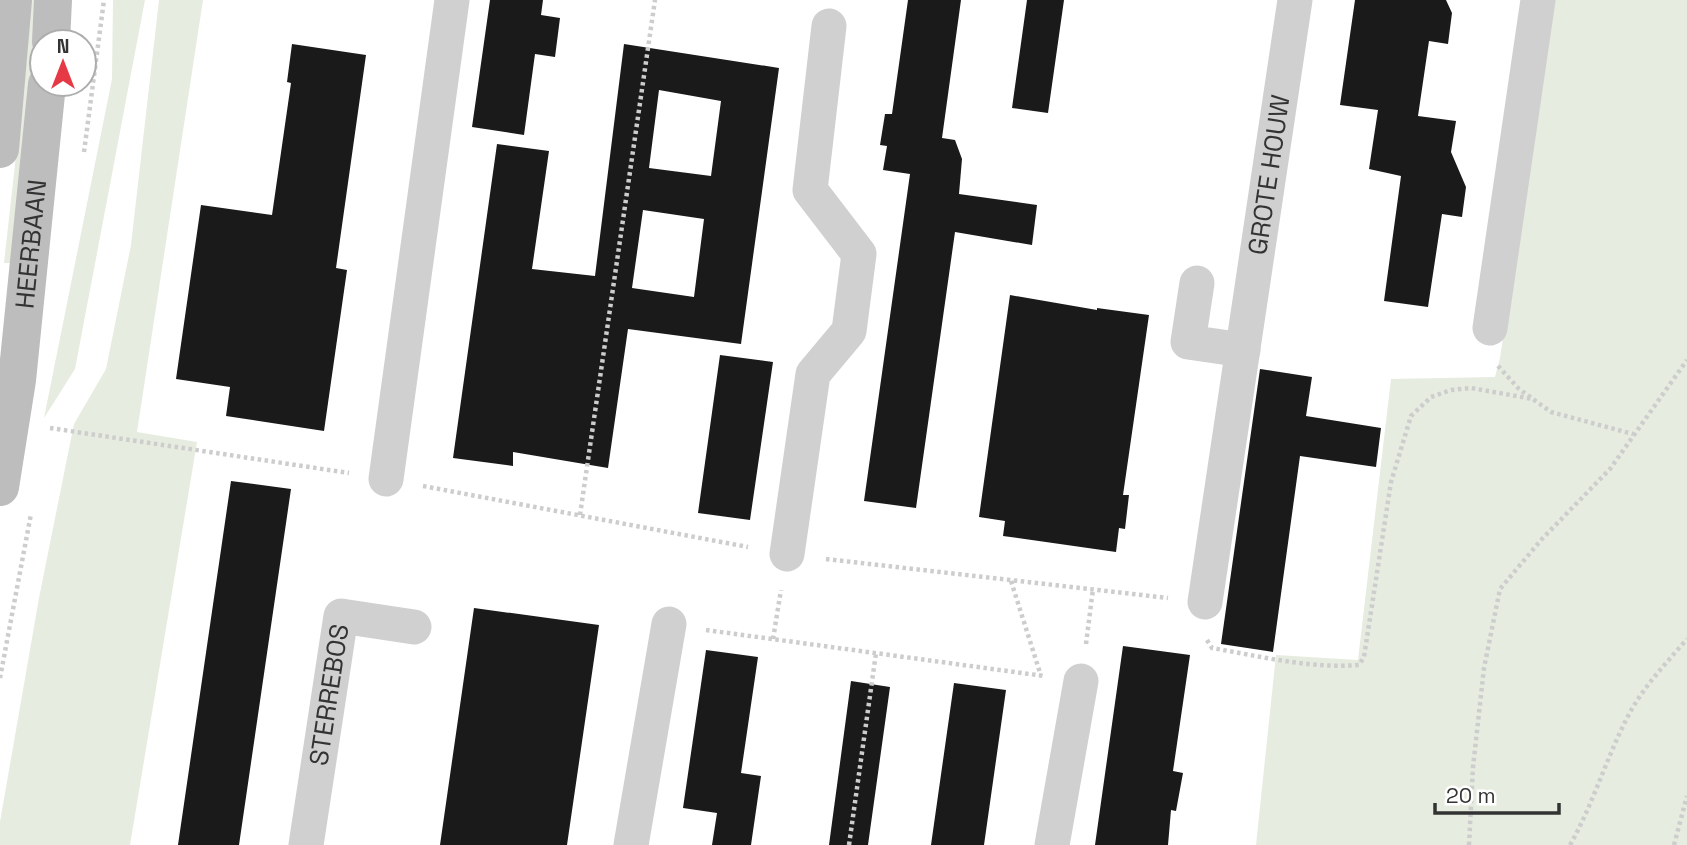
<svg xmlns="http://www.w3.org/2000/svg" width="1687" height="845" font-family="'Space Grotesk',sans-serif">
<style>
.green{fill:#e6ecdf}
.building{fill:#1a1a1a;fill-rule:evenodd}
.lines{fill:none;stroke-linecap:round;stroke-linejoin:round}
.path{stroke:#cdcdcd;stroke-width:4.5;stroke-dasharray:3.5 3.5;stroke-linecap:butt}
.street{stroke:#d0d0d0;stroke-width:35}
.secondary{stroke:#bdbdbd;stroke-width:38}
.labels{text-anchor:middle;stroke-width:7;stroke-linejoin:round;paint-order:stroke}
.street-label{font-size:26px;fill:#333;stroke:#fff}
</style>
<rect width="100%" height="100%" fill="#fff"/>
<path class="green" d="M30,0H42L39,62L15,263H4L27,57Z
M113,0H145L75,369L44,418L112,79Z
M159,0H203L137,432L197,442L130,845H0V822L39,598L74,424L106,369L131,245Z
M1555,0H1687V845H1256L1276,655L1358,660L1391,379L1495,377L1500,358Z"/>
<path class="building" d="M490,0H543L541,15L560,18L555,57L535,54L524,135L472,127Z
M908,0H961L942,138L955,140L962,159L959,194L1037,205L1032,245L955,232L916,508L864,501L910,174L883,170L887,146L880,145L885,114H892Z
M1027,0H1064L1048,113L1012,108Z
M1355,0H1446L1452,13L1448,44L1429,41L1418,116L1456,121L1451,152L1466,187L1462,217L1442,214L1428,307L1384,301L1401,176L1369,169L1378,110L1340,105Z
M292,44L366,55L336,268L347,270L324,431L226,416L230,387L176,379L201,205L272,215L291,83L287,82Z
M624,44L779,68L741,344L628,329L608,468L513,452V466L453,458L497,144L549,151L532,269L595,276ZM659,90L721,101L711,176L649,168ZM643,210L704,219L694,297L632,288Z
M1010,295L1097,310V308L1149,315L1123,495H1129L1125,529L1119,528L1116,552L1003,536L1005,521L979,517Z
M720,355L773,362L750,520L698,513Z
M1260,369L1312,377L1306,416L1381,428L1376,467L1300,456L1273,652L1221,644Z
M231,481L291,489L239,845H178Z
M474,608L599,625L567,845H440Z
M1123,646L1190,655L1173,771L1183,773L1176,811L1171,810L1168,845H1095Z
M706,650L758,657L741,773L761,776L751,845H712L717,813L683,808Z
M851,681L890,687L868,845H829Z
M954,683L1006,690L984,845H931Z"/>
<g class="lines">
<path class="path" d="M84,152L104,0
M1498,366L1519,389L1551,412L1633,434
M50,428L349,473
M423,486L748,547
M580,515L655,0
M826,559L1168,598
M1011,581L1041,676
M706,630L1044,676
M773,639L781,590
M1207,640L1212,648C1259,656 1310,669 1359,665L1364,657L1391,482L1411,416L1431,397L1451,390L1471,388L1533,399
M1086,644L1093,589
M0,678L31,514
M849,845L876,653
M1469,845L1473,767L1484,668L1500,589L1541,540L1610,469L1687,360
M1570,845C1595,801 1608,751 1633,707C1648,682 1668,661 1687,639
M1674,845L1687,796"/>
<g class="street">
<path d="M1197,283L1188,342L1243,350"/>
<path d="M1490,328L1538,0"/>
<path d="M386,479L452,0"/>
<path d="M787,554L813,374L849,331L859,254L810,190L829,26"/>
<path id="s1" d="M1205,602L1295,0"/>
<path id="s2" d="M306,845L341,616L414,627"/>
<path d="M631,845L669,624"/>
<path d="M1052,845L1081,681"/>
</g>
<g class="secondary">
<path d="M51,42L53,0"/>
<path d="M0,149L13,0"/>
<path id="s3" d="M0,487L17,380L47,84"/>
</g>
</g>
<g class="labels">
<g class="street-label">
<text dy="9" stroke="none"><textPath href="#s1" startOffset="432">GROTE HOUW</textPath></text>
<text dy="9" stroke="none"><textPath href="#s3" startOffset="245">HEERBAAN</textPath></text>
<text dy="9" stroke="none"><textPath href="#s2" startOffset="152">STERREBOS</textPath></text>
</g>
</g>
<g transform="translate(63 63)"><circle r="33" fill="#ffffff" stroke="#adadad" stroke-width="2"/>
<path d="M0-5L12 26L0 18L-12 26Z" fill="#e63946"/>
<text y="-10" font-size="19" font-weight="bold" text-anchor="middle" fill="#333333">N</text>
</g>
<path d="M1435 803v10h124v-10" fill="none" stroke="#333333" stroke-width="3.5"/>
<text x="1446" y="803" font-size="21" fill="#333333" stroke="#ffffff" stroke-width="5" paint-order="stroke">20 m</text>
</svg>
